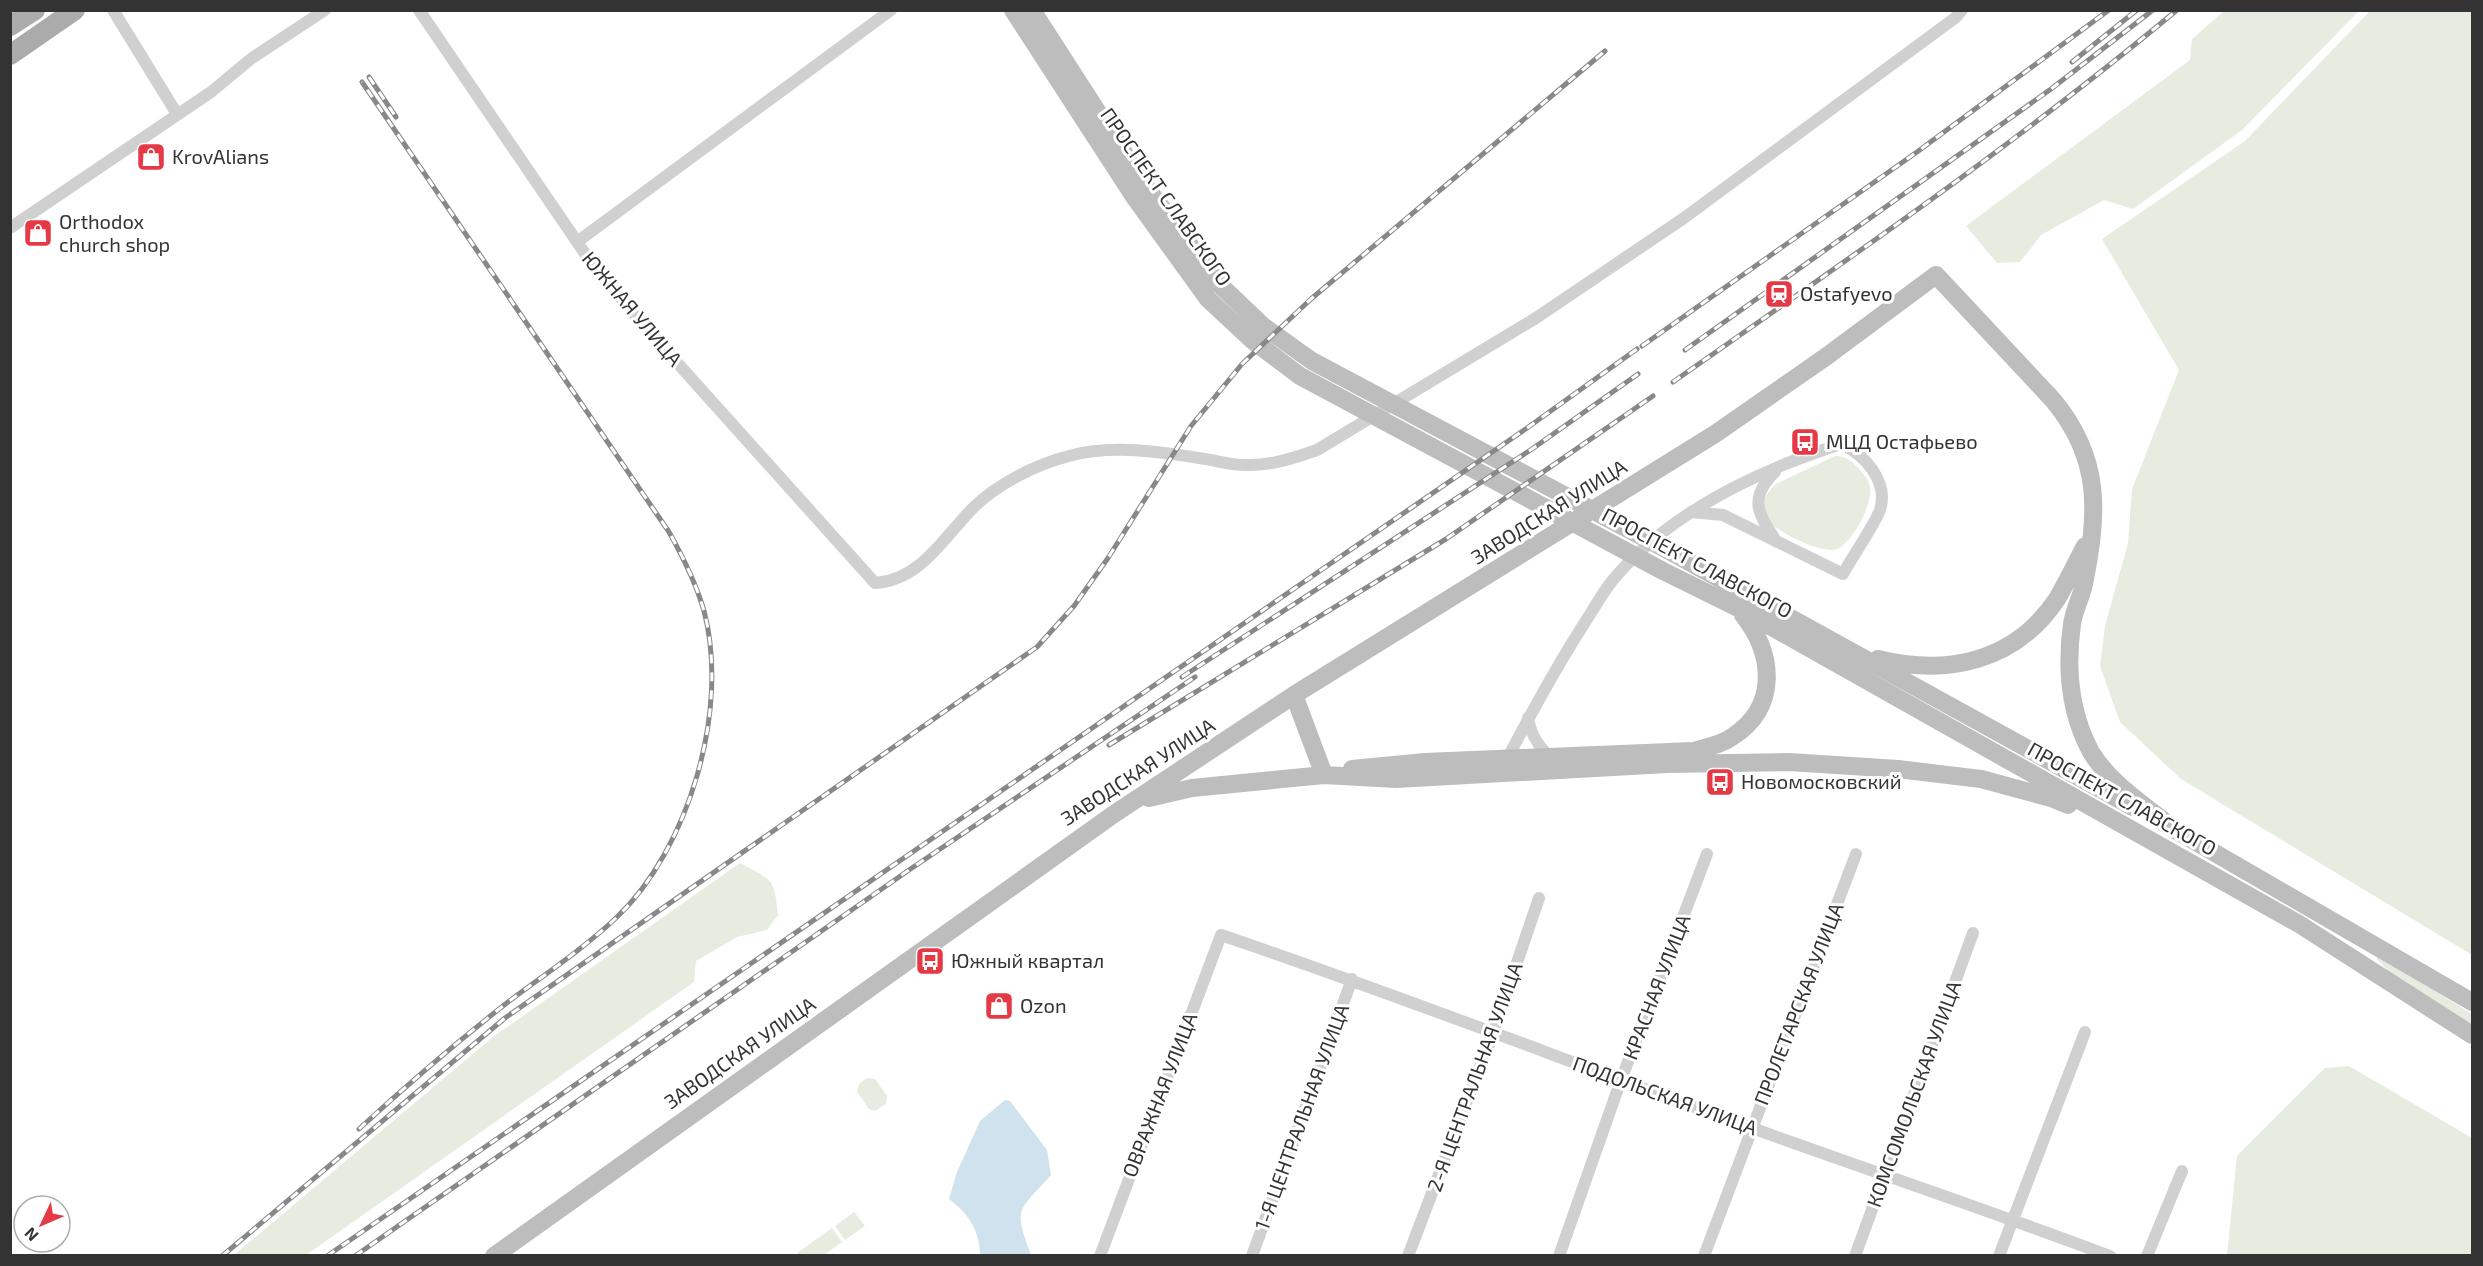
<svg xmlns="http://www.w3.org/2000/svg" width="2483" height="1266" font-family="'Exo 2',sans-serif">
<style>
.green{fill:#e6ecdf}
.water{fill:#cfe2ee}
.lines{fill:none;stroke-linecap:round;stroke-linejoin:round}
.street{stroke:#d0d0d0;stroke-width:12}
.secondary{stroke:#bdbdbd;stroke-width:18}
.primary{stroke:#ababab;stroke-width:20}
.rail-casing{stroke:#888;stroke-width:5}
.rail{stroke:#fff;stroke-width:3;stroke-dasharray:9;stroke-linecap:butt}
.labels{text-anchor:middle;stroke-width:6;stroke-linejoin:round;paint-order:stroke}
.poi-label{font-size:20px;fill:#333;stroke:#fff;text-anchor:start}
.street-label{font-size:20px;fill:#333;stroke:#fff}
</style>
<rect width="100%" height="100%" fill="#fff"/>
<path class="green" d="M2224,11H2359L2242,130L2133,209L2104,200L2041,235L2020,262L1997,263L1966,226L2190,60L2192,39Z
M2370,11H2472V955L2181,779L2120,722L2100,666L2105,626L2128,543L2132,489L2179,370L2102,239L2245,141Z
M1835,456C1846,456 1851,460 1858,468C1862,472 1867,478 1869,483C1876,500 1853,542 1837,549C1822,555 1771,530 1765,516C1760,503 1767,492 1776,484Z
M740,863C773,881 774,877 778,915L767,930L737,937L696,961L694,982L306,1255H234L493,1037Z
M2376,958H2382L2472,1014V1026L2389,972Z
M2349,1066L2472,1138V1255H2227L2237,1156L2325,1068Z
M867,1078L875,1079L887,1096L886,1104L875,1111L869,1109L857,1092L859,1084Z
M854,1212L865,1226L845,1240L835,1226Z
M832,1228L842,1242L824,1255H799L797,1253Z"/>
<path class="water" d="M1005,1100L1010,1101L1047,1150L1051,1175C1018,1212 1013,1207 1031,1255H980C980,1231 968,1213 949,1199L957,1172L980,1121Z"/>
<g class="lines">
<path class="street" d="M113,10L177,114
M419,10L588,258L637,318L875,583C921,580 944,537 973,508C997,484 1037,464 1069,456C1113,444 1161,452 1205,459C1218,461 1232,465 1246,465C1270,466 1294,458 1317,450L1536,318L1684,218L1955,18L1962,10
M10,228L211,92L252,58L325,10
M577,242L891,10
M1775,472C1747,499 1759,515 1777,542
M1528,718C1531,735 1538,747 1552,758
M1505,763C1529,717 1554,671 1582,627C1592,612 1601,595 1612,581C1669,512 1757,471 1841,444C1864,454 1889,481 1880,510C1874,526 1852,557 1843,574L1723,515L1691,512
M1100,1256L1221,935C1399,995 1574,1064 1752,1128C1871,1171 1991,1211 2110,1256
M1252,1256L1352,979
M1408,1256L1493,1033L1539,898
M1559,1256L1621,1080L1707,854
M1704,1256L1856,854
M1855,1256L1973,933
M1999,1256L2085,1032
M2147,1256L2182,1171"/>
<path class="secondary" d="M1013,10L1135,198L1208,299L1252,340L1300,376L1663,571L1738,608L2299,924L2472,1035
M1032,10L1146,187L1219,284L1263,326L1312,361L1673,553L2133,807
M1878,659C1947,676 2015,662 2057,599C2067,582 2076,563 2085,546
M1294,695L1324,775
M1352,769L1425,762L1693,751C1706,747 1721,745 1732,737C1779,707 1774,654 1743,615
M1149,798L1192,788L1324,775L1396,779L1667,764L1789,762L1898,769L1981,779L2051,798L2068,805
M2165,824L2472,1002
M494,1256L1114,814L1294,695L1715,434L1827,356L1936,275L2053,400C2102,459 2098,513 2084,584C2081,598 2074,610 2072,624C2066,668 2069,712 2091,752C2110,784 2146,806 2174,829"/>
<path class="primary" d="M10,26L35,10
M10,55L75,10"/>
<g class="rail-casing">
<path id="rail" d="M2072,62L2137,10
M369,77L396,117
M1642,346L1917,152L2109,10
M1685,350L2051,89L2153,10
M1673,382C1844,262 2016,144 2177,10
M1182,677L1532,449L1638,374
M1109,745L1446,539L1653,396
M359,1129C407,1085 457,1042 508,1002C544,975 583,949 616,918C689,849 730,709 704,611C696,583 683,557 669,532L362,82
M222,1256L505,1018L1037,647L1074,606L1108,558L1191,426L1242,364L1311,299L1605,51
M327,1256L1527,428L1637,349
M355,1256L909,870L1195,677"/>
</g>
<use href="#rail" class="rail"/>
</g>
<defs>
<g id="shop-square" transform="scale(1.5)"><rect x="-9" y="-9" width="18" height="18" rx="4" fill="#e63946" stroke="#fff"/><path d="M-5-2.5h2.3a2.7 3.5 0 0 1 5.4 0H5L5.5 6h-11ZM-1.5-2.5h3a1.5 2.3 0 0 0-3 0Z" fill="#fff"/></g>
<g id="station-square" transform="scale(1.5)"><rect x="-9" y="-9" width="18" height="18" rx="4" fill="#e63946" stroke="#fff"/><path d="M-3-6H3Q5-6 5-4V2Q5 4 3 4L4.5 6H3L1.5 4h-3L-3 6H-4.5L-3 4Q-5 4-5 2V-4Q-5-6-3-6ZM-3.5-4v3h7v-3ZM-3.5 1v1.5H-2V1ZM2 1v1.5H3.5V1Z" fill="#fff"/></g>
<g id="bus-square" transform="scale(1.5)"><rect x="-9" y="-9" width="18" height="18" rx="4" fill="#e63946" stroke="#fff"/><path d="M-5-6H5V4H4V6H2V4H-2V6H-4V4H-5ZM-3.5-4V0h7V-4ZM-3.5 1.2v1.5H-2V1.2ZM2 1.2v1.5H3.5V1.2Z" fill="#fff"/></g>
</defs>
<g fill-rule="evenodd">
<use href="#shop-square" x="151" y="157"/>
<use href="#shop-square" x="38" y="233"/>
<use href="#station-square" x="1779" y="294"/>
<use href="#bus-square" x="1805" y="442"/>
<use href="#bus-square" x="1720" y="782"/>
<use href="#bus-square" x="930" y="961"/>
<use href="#shop-square" x="999" y="1006"/>
</g>
<g class="labels">
<g class="poi-label">
<text x="172" y="164">KrovAlians</text>
<text x="59" y="229">Orthodox<tspan x="59" dy="23">church shop</tspan></text>
<text x="1800" y="301">Ostafyevo</text>
<text x="1826" y="449">МЦД Остафьево</text>
<text x="1741" y="789">Новомосковский</text>
<text x="951" y="968">Южный квартал</text>
<text x="1020" y="1013">Ozon</text>
</g>
<g class="street-label">
<text transform="translate(1166 197) rotate(55)" y="7">ПРОСПЕКТ СЛАВСКОГО</text>
<text transform="translate(632 309) rotate(50)" y="7">ЮЖНАЯ УЛИЦА</text>
<text transform="translate(1549 512) rotate(-32)" y="7">ЗАВОДСКАЯ УЛИЦА</text>
<text transform="translate(1697 563) rotate(28)" y="7">ПРОСПЕКТ СЛАВСКОГО</text>
<text transform="translate(1138 772) rotate(-33)" y="7">ЗАВОДСКАЯ УЛИЦА</text>
<text transform="translate(2122 799) rotate(29)" y="7">ПРОСПЕКТ СЛАВСКОГО</text>
<text transform="translate(1657 987) rotate(-69)" y="7">КРАСНАЯ УЛИЦА</text>
<text transform="translate(1799 1004) rotate(-69)" y="7">ПРОЛЕТАРСКАЯ УЛИЦА</text>
<text transform="translate(740 1053) rotate(-35)" y="7">ЗАВОДСКАЯ УЛИЦА</text>
<text transform="translate(1475 1077) rotate(-70)" y="7">2-Я ЦЕНТРАЛЬНАЯ УЛИЦА</text>
<text transform="translate(1914 1094) rotate(-70)" y="7">КОМСОМОЛЬСКАЯ УЛИЦА</text>
<text transform="translate(1160 1095) rotate(-69)" y="7">ОВРАЖНАЯ УЛИЦА</text>
<text transform="translate(1665 1096) rotate(20)" y="7">ПОДОЛЬСКАЯ УЛИЦА</text>
<text transform="translate(1302 1117) rotate(-70)" y="7">1-Я ЦЕНТРАЛЬНАЯ УЛИЦА</text>
</g>
</g>
<rect width="2483" height="1266" fill="none" stroke="#333333" stroke-width="24"/>
<g transform="translate(42 1224) rotate(226)"><circle r="28" fill="#ffffff" stroke="#adadad" stroke-width="1.5"/>
<path d="M0-4.5L10 22L0 15L-10 22Z" fill="#e63946"/>
<text y="-9" font-size="16" font-weight="bold" text-anchor="middle" fill="#333333">N</text>
</g>
</svg>
